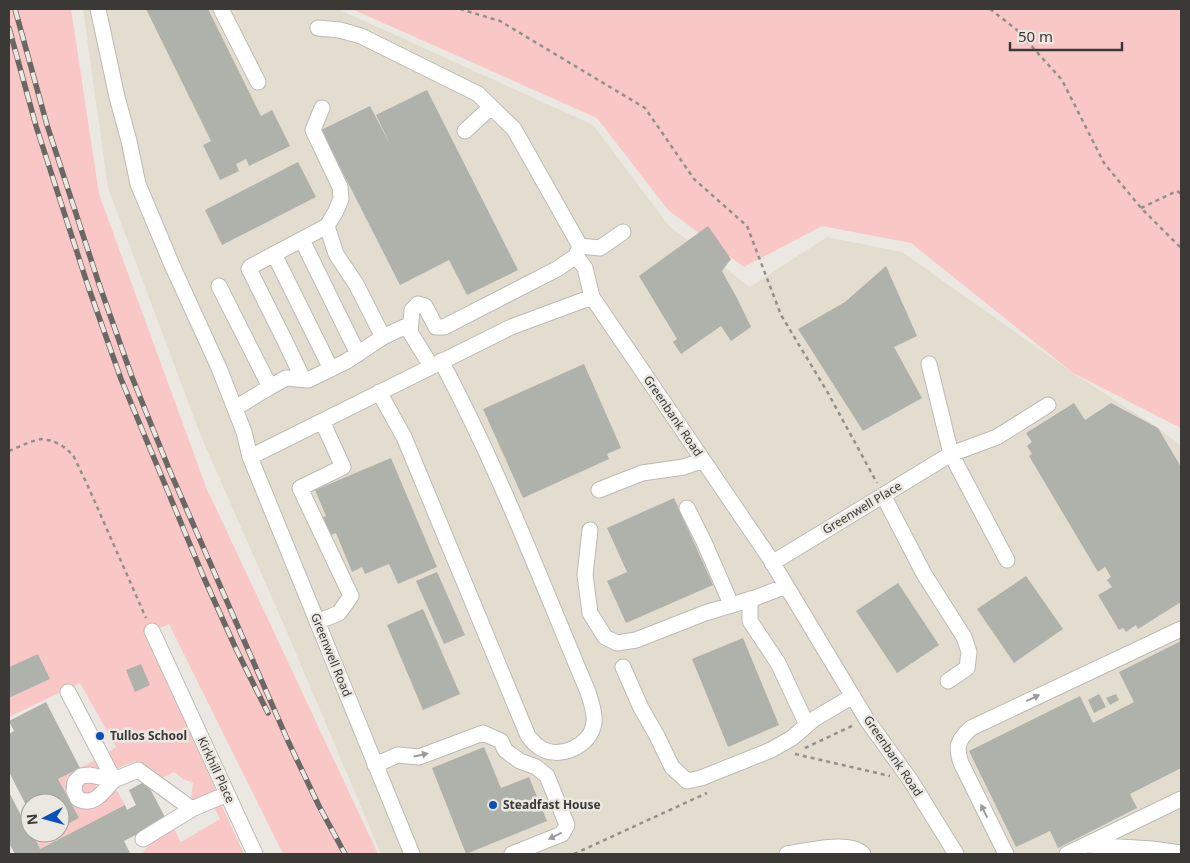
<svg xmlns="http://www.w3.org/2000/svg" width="1190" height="863" font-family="'Noto Sans',sans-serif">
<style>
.built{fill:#e3ddcf}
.green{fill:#fac7c7}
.building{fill:#afb1ab}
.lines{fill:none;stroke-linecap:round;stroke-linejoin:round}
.minor-casing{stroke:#bcbab3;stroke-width:17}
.path{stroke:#92908b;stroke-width:2.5;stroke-dasharray:4 4;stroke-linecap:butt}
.minor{stroke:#fff;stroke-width:15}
.rail-casing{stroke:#6a6864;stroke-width:5.5}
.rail{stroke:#ebe8e1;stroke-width:4;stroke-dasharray:11;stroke-linecap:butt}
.oneway{fill:#9c9c9a}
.poi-dot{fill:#0950ba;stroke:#ebe8e1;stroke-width:2}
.labels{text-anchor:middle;stroke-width:5;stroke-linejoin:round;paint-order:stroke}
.street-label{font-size:12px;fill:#3a3936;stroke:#ebe8e1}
.poi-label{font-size:12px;font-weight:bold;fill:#3a3936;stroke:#ebe8e1;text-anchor:start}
</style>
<rect width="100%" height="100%" fill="#ebe8e1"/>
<path class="built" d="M83,9H338L593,125L669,226L750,287L827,237L902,252L1073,373L1158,428L1181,446V854H381L287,632L200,434L108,188Z"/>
<path class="green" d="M9,9H71L99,194L206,487L378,854H283L169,624L146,634L217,793L202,799H191L193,783L183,779L174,772L161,779L135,761L116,769L106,754L116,747L80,683L9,717V698L50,679L38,654L9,667Z
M352,9H1181V428L1073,373L911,243L822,226L744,267L668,210L597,118Z
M97,759L103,773L85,770L73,801L114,790L118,792L125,805L40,849L36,840L50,833H60V828L78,818L58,779Z
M94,781C98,788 97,792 91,797L80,794L82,782Z
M221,804L244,854H142L152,841L174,829L181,842L220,819L214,807Z"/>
<path class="building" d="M146,9H208L261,116L272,110L290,146L249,166L246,159L236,164L239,171L220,180L203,145L211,141Z
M427,90L518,270L467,295L449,260L400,285L321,130L370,106L391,146L376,115Z
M298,162L316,197L222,245L205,210Z
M708,226L731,259L722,271L738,300L751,327L731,341L721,326L681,354L673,342L677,339L639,276Z
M886,266L917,336L894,347L922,398L863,431L798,329L845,302Z
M584,364L621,448L607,454L609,459L523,498L483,409Z
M1074,403L1085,420L1111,403L1158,428L1181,467V602L1138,629L1136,625L1126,632L1123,628L1119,630L1098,595L1112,587L1107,580L1111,577L1105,567L1098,572L1029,456L1032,454L1027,446L1032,442L1026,433Z
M391,458L437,567L398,584L389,564L365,574L362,567L352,572L336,533L326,537L319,519L326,516L315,490Z
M674,498L713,585L626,623L607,581L627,572L607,528Z
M437,572L465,635L444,644L416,581Z
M1026,576L1063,629L1014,663L977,609Z
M898,583L939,645L897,673L856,611Z
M423,609L460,694L423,710L387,625Z
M743,638L779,725L728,747L692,659Z
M1181,641V768L1130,794L1137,808L1058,848L1050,831L1016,847L969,751L1080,696L1093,723L1134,702L1119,672Z
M38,654L50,679L9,698V667Z
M141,664L150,685L135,692L126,670Z
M1099,694L1106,707L1094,713L1088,700Z
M1116,694L1119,700L1110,705L1106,698Z
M46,702L80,768L58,779L79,818L60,828V803H30V813L9,772V734L14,731L9,721Z
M484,747L501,788L529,777L547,821L466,854L432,768Z
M146,781L166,819L124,841L130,853L128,854H15L9,843V792L31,835L35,833H50L36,840L40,849L125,805L127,810L136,805L129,790Z"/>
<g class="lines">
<g class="minor-casing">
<path id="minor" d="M98,9L117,97L129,141L138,184L172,265L219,368L244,432L250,457L412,854
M221,9L258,82
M318,28L340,30L361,36L478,94L514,129L580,246L576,256L557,269L444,327H436L425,306L418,304L412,310L410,332
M465,131L491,107
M302,240L358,354
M580,246L600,248L623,232
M274,254L331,369
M576,256L585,268L592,297
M219,286L270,387L235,408
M383,337L404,327L410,332L431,366
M929,364L951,454L1007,560
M303,379L285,341L249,269L250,267L327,226L336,211L341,199L340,187L313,130L322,108
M270,387L286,378L308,380L347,361L383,337L356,284L336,254L327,226
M379,392L404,437L528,736C531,739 535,745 539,747C558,761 592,746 594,722C595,712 591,702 588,692C541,581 498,467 441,361
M250,457L511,327L592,297L769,557L867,720L911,781L956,854
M599,490L642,473L684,467L703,460
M883,495L924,574L964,637L969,652L967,668L948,681
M687,508L704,542L731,604
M590,530L585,575L590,613L605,637L617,643L636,640L705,613L755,598L786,586
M772,563L951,454L997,437L1048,405
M750,599V621L778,663L807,725
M317,622L339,613L351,596L300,488L343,467L322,421
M152,631L255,854
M623,667L641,708L656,734L672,767L687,781L701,778L771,750L792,738L814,719L853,696
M68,692L114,780L138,770L192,809L227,794
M375,765L398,755L419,757L483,733L501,741L505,750L510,754L520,761L536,767L547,776L567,825L562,834L512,854
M90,775L114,780C103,791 95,807 78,799L74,791L75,782L81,776Z
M143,839L192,809
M1088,845L1152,849L1181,853
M787,854C805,851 849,840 863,854
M1006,854L961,763C955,746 958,740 971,728L1181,629
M1067,854L1181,799"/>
</g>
<path class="path" d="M460,9L500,21L645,108L694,179L747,226L781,315L828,393L877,483
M990,9L1017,30L1062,80L1104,163L1141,208L1181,248
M1141,208L1177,191L1181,194
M9,451L30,442L41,439L53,441L64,447L73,455L87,484L146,618
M805,748L854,725
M795,754L890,776
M574,854L707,793"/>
<use href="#minor" class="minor"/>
<g class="rail-casing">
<path id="rail" d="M15,9L47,125L99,284L132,377L169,469L288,741L319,806L345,854
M9,28L36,126L88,286L121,379L204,578L237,651L268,713"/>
</g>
<use href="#rail" class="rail"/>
</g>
<defs><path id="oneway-solid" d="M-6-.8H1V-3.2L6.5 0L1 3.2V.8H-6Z" transform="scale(1.25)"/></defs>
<g class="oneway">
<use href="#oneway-solid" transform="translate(1033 698) rotate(-25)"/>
<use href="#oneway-solid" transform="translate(421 755) rotate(-12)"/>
<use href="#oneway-solid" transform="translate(984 811) rotate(-116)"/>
<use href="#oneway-solid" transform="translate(555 836) rotate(154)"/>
</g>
<g class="poi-dot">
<circle cx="100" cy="736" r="5"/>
<circle cx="493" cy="805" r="5"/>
</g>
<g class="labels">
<g class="street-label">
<text transform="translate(673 416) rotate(56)" y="4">Greenbank Road</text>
<text transform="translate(862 508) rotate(-31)" y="4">Greenwell Place</text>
<text transform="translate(331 655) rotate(68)" y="4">Greenwell Road</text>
<text transform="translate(893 756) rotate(56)" y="4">Greenbank Road</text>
<text transform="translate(216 770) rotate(65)" y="4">Kirkhill Place</text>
</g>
<g class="poi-label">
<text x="110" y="740">Tullos School</text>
<text x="503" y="809">Steadfast House</text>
</g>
</g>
<rect width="1190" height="863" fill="none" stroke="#3a3936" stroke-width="20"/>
<g transform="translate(45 818) rotate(264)"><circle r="24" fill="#ebe8e1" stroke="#a4a29d"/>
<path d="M0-4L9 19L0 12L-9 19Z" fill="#0950ba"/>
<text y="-8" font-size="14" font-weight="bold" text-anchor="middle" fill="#3a3936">N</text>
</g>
<path d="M1010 42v8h112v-8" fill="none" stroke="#3a3936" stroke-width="2.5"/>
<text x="1018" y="42" font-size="15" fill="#3a3936" stroke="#ebe8e1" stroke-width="4" paint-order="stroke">50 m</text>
</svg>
